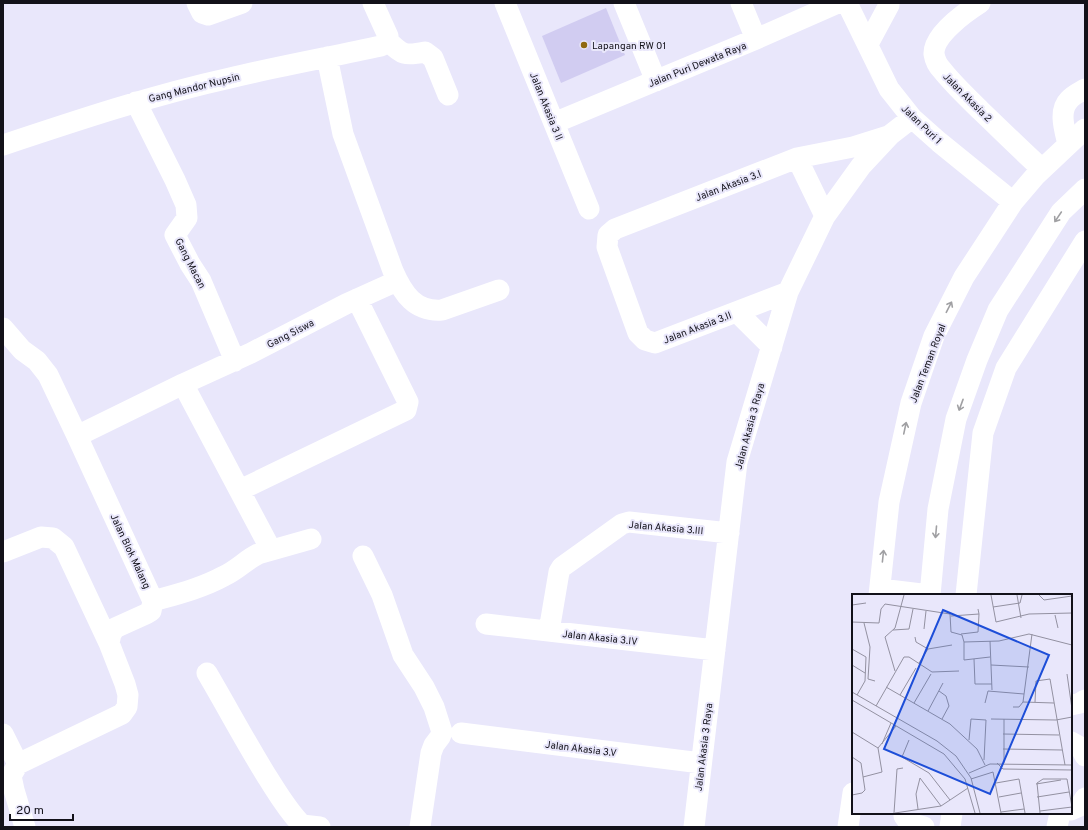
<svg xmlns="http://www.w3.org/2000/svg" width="1088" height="830" font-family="Overpass,sans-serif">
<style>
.grass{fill:#d1ccf1}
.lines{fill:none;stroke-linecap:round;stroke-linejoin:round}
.minor{stroke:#fff;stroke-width:21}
.oneway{stroke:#a0a0a3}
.poi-dot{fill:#906910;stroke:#e9e7fb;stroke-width:1.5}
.labels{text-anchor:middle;stroke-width:4;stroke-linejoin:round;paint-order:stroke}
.poi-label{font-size:10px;fill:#121119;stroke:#e9e7fb;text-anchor:start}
.street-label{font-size:10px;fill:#121119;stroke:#e9e7fb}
.inset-road{fill:none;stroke:#9391a1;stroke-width:1}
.view{fill:#1d4ed8;fill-opacity:0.15;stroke:#1d4ed8;stroke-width:2}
.inset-edge{fill:none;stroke:#121119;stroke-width:2}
</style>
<rect width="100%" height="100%" fill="#e9e7fb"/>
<path class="grass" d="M606,8L625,55L561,83L542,36Z"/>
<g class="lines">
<path class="minor" d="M197,3L202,13L208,15L242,3
M373,3L388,36V41C402,55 405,56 425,52L433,58L448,95
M505,3L589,209
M624,3L656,81
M741,3L756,39
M847,3L889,89L912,118L939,142L1013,202
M980,3C966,12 933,35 934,54C935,60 938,66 942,70C953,84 967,97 980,110C1001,130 1021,150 1042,169
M868,44L889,5V3
M327,57L343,134L393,271C403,294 415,312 442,310L499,290
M136,102L175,180L186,205L187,218L175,235L190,264L201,281L235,361
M554,123L756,39L838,3
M1068,144C1065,131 1058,111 1069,100C1073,95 1080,92 1085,89
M3,145C78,120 153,95 230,78C280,66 330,57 381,46L388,41
M797,158L825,216
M788,292L655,343L645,340L638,333L607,247L608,235L615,229L797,158L853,147L888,136
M737,312L772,347
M3,328L22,350L37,361L48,375L77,436L153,601L151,611L146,614L115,628L111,634L109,643L125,684L128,695L127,707L122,714L18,764L11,776L14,790L25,827
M183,384L271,550
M77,436L183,384L251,353L346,304L397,281
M240,490L406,410L408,402L357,299
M3,552L41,537L53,538L64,547L109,643
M363,556L382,595L403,655L424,687L434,707L442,732L440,737L434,745L431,753L420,827
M880,589L930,595
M879,595L889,502L911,403L934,336L964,277L1013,202L1036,175L1085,129
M930,595L938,509L956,419L977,360L998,310L1061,212L1085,189
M966,595L983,433L1006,368L1085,241
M153,601C178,594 202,588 224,576C237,570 246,560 258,554L311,539
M486,624L715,650
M549,631L559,572L562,567L622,524L629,522L729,533
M207,673C227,707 245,741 266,775C277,792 287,810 302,825
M1071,705L1080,703L1085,700
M461,733L701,763
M3,734L18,764
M1071,742L1080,747L1085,756
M1071,810L1080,806L1085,798
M904,816L909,823L924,827
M302,827V825L320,827
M694,827L737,462L788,292L825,216L861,166L890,135L912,118
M848,827L853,793
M950,827L952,813
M1057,827L1060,813"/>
</g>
<defs><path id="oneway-shaft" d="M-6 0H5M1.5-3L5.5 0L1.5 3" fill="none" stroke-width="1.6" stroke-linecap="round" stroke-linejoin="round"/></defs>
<g class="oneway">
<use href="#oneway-shaft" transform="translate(1058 217) rotate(124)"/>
<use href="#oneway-shaft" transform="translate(949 307) rotate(-63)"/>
<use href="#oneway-shaft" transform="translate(961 405) rotate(110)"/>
<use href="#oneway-shaft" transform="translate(905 428) rotate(-78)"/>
<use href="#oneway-shaft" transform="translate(936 532) rotate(95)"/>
<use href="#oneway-shaft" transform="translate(883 556) rotate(-84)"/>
</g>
<circle class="poi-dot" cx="584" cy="45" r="4"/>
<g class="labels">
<g class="poi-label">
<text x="592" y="49">Lapangan RW 01</text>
</g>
<g class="street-label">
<text transform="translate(697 64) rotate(-22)" y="4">Jalan Puri Dewata Raya</text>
<text transform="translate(194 87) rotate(-14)" y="4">Gang Mandor Nupsin</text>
<text transform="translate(968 97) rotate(45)" y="4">Jalan Akasia 2</text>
<text transform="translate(547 106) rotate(68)" y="4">Jalan Akasia 3 II</text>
<text transform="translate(922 124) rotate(44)" y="4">Jalan Puri 1</text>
<text transform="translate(728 185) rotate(-21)" y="4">Jalan Akasia 3.I</text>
<text transform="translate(191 263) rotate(63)" y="4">Gang Macan</text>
<text transform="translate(697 327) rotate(-21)" y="4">Jalan Akasia 3.II</text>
<text transform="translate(290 333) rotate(-27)" y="4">Gang Siswa</text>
<text transform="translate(927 363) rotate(-69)" y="4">Jalan Teman Royal</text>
<text transform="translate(749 426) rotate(-75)" y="4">Jalan Akasia 3 Raya</text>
<text transform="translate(666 527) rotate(5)" y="4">Jalan Akasia 3.III</text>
<text transform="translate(131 551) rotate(65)" y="4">Jalan Blok Malang</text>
<text transform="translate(600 637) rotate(6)" y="4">Jalan Akasia 3.IV</text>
<text transform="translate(703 747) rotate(-83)" y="4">Jalan Akasia 3 Raya</text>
<text transform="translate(581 748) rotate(7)" y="4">Jalan Akasia 3.V</text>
</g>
</g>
<g transform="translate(852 594)">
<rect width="220" height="220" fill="#e9e7fb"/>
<path class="inset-road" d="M139,1L144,28L177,20L220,19M165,1L169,24M187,1L192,6L220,2M0,11L14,9M141,13L168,9L170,1M203,21L206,34M99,22L127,20L126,15M0,28L27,29L29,15L33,10L98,20L99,38L110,41L112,48L147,47L177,40L220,51M12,29L18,53L16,85L23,87M72,35L74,17M41,36L57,35L61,15M109,40L126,38L127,20M63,43L64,48L76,55L67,69M138,47L140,96M112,48V66L138,63M0,55L14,63L13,87L5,101M76,55L100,51M122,65L123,90H140M0,71L13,79M139,71L177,73M43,77L33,43L43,34L52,1M215,80L220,115M34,93L98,130L125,155L133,171M87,97L94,102L97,112L90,125M0,98L85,147L104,162L119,184L128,219M48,101L64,74M0,106L92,160L113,185L123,219M171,108L180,40M171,108L202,109M183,108L184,87L198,85L213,171M62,109L79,80M133,109L136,97L172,100M24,112L52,63H57L80,78L107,77M161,113H167L171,108M76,117L91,89M139,125L204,126L220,123M0,138L26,154M151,140L207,141M57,146L50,163L77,179L98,206M117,146L119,125L134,126L132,166M30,150L39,129M26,154L44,132M151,155L210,156M0,163L9,169L13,196L10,199L0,201M145,169L151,175L220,176M152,169V125M117,179L138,170L220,171M11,183L30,178L26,154M119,185L141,178L149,219M215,185L220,213M144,189L167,185L173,219M184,190L209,186M147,203L169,199M185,203L217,198M66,215L64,200L68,184L89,212M188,217L220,213M149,218L172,215M42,219L45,175L51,174M43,219L89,212L116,194M188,219L185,189L191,185H215"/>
<path class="view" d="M91,16L197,61L138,200L32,155Z"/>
<rect width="220" height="220" class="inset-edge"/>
</g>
<rect width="1088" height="830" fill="none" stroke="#121119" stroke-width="8"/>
<path d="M10 814v6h63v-6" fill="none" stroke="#121119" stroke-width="2"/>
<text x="16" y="814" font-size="12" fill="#121119" stroke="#e9e7fb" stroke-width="3" paint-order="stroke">20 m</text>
</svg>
